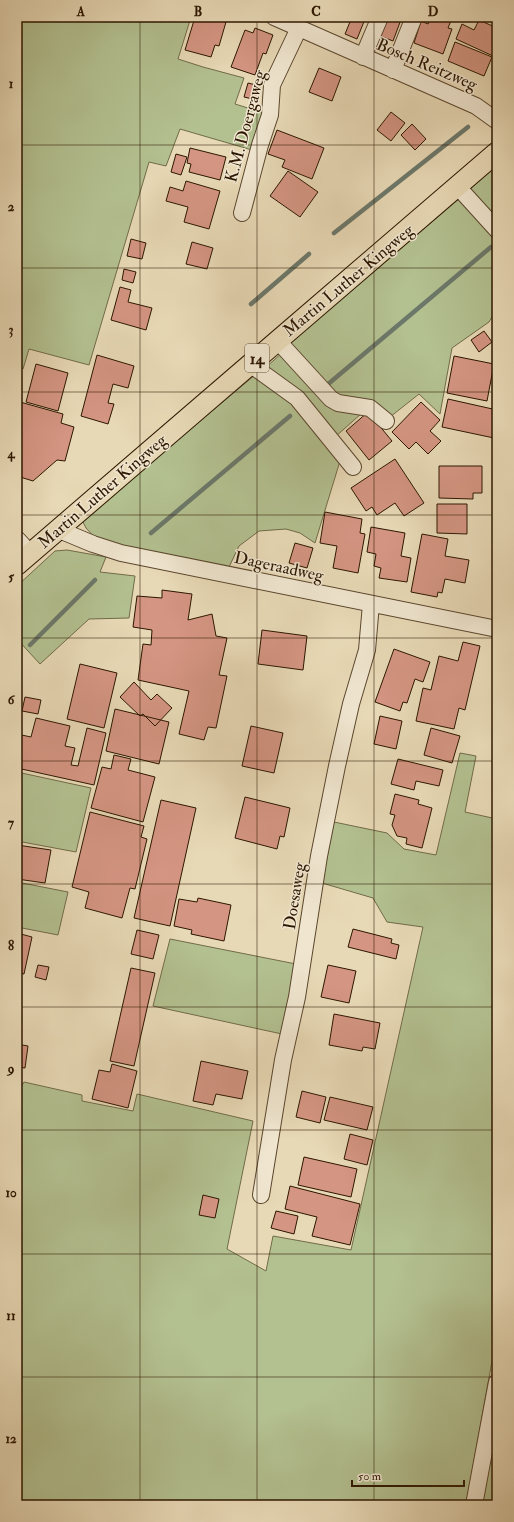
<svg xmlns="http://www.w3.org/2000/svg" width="514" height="1522" font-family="'IM FELL Double Pica',serif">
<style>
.green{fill:#b3c090;stroke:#706b48}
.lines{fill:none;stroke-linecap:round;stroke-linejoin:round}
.stream{stroke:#6c786a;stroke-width:4.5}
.building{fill:#d49582;stroke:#2c1600}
.minor-casing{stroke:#5b472e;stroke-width:18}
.major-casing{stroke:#2c1600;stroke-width:22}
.minor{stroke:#f0e6d0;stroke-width:16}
.major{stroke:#e8d9b6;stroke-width:20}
.grid{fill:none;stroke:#2c1600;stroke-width:1;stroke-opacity:0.55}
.labels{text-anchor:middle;stroke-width:3;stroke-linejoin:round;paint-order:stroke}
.shield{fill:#f0e6d0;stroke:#67543e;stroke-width:1}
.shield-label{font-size:16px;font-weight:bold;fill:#2c1600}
.street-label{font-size:17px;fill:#2c1600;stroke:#f0e6d0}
.neatline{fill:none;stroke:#2c1600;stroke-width:1.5}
.grid-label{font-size:13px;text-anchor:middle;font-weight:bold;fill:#2c1600}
</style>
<rect width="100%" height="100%" fill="#e8d9b6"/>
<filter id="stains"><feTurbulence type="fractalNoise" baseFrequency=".005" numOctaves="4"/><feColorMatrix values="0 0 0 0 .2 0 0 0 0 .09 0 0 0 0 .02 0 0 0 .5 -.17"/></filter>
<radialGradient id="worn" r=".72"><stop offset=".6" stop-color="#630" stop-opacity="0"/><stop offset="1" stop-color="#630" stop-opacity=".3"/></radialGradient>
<path class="green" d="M17,17H191L178,59L203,67L244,78L235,104L264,113L252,150L180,129L166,166L149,162L89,365L29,349L23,369L17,368Z
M497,164V222L468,189Z
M461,197L497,241V309L489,322L452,348L440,414L419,394L390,417L344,400L331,391L288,345Z
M282,353L362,413L335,437L265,368Z
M255,375L289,401L340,461L315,543L300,533L286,529L259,531L239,546L229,567L116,546L96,539L86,528L82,520Z
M67,550L106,557L100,572L135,576L129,618L89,619L40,664L17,639V586L55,551Z
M460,753L476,756L465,812L497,819V1339H496L466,1505H17V1089H20L24,1082L82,1095V1101L133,1111L137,1094L253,1121L227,1249L266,1271L273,1236L351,1250L423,927L387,922L373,898L322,883L334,822L387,833L404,849L436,855Z
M17,772L91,788L76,852L17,841Z
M17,882L68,892L58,935L17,927Z
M170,939L296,964L282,1034L153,1006Z
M497,1423V1505H482Z"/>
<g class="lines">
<path class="stream" d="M334,233L468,127
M251,304L309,254
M327,385L491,247
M151,533L290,416
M30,645L95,580"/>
</g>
<path class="building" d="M195,17H207L226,22L219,46L215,45L211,57L185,50Z
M352,17H360L365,19L357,39L345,34Z
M388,17H402L393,41L380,36Z
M431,17L452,18L448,28L452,29L443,54L414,43L421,21L428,24Z
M479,20L497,28V34L495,39L497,40V47L493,56L456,39L462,24L474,30Z
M255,28L273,35L266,54L263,53L255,75L231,67L245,30L253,33Z
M455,42L492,57L484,76L448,61Z
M319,68L341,77L332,101L309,92Z
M248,83L260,86L257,100L244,97Z
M391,112L405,123L391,141L377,130Z
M412,124L426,139L415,150L401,135Z
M277,130L324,148L312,179L282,167L285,160L268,154Z
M190,148L226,157L220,180L189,172L191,164L187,163Z
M176,154L187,157L181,175L171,172Z
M288,171L318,192L300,217L270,196Z
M186,181L220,191L209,229L184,222L188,207L166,201L170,187L183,191Z
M131,239L146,243L142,259L127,256Z
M192,242L213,248L207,269L186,264Z
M124,269L136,272L133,283L122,280Z
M120,287L131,290L128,302L152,308L146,330L111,320Z
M484,331L492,342L479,352L471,340Z
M97,355L134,366L128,388L113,384L108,403L114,404L108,424L81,416Z
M454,356L494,364L487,401L447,393Z
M36,364L68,373L58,411L26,402Z
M448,399L497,410V424L494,438L442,427Z
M20,402L63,414L61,423L74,427L65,461L57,460L33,481L17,476V414Z
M421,402L440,420L430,431L441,441L428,454L416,442L409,449L392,432Z
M368,412L392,441L369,460L346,431Z
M395,459L424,503L404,516L395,503L377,515L372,507L366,511L351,488Z
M439,466H482V493H473V499L439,498Z
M437,504H467V534L437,533Z
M325,512L362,519L360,533L365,534L358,573L333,568L337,546L320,543Z
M371,527L405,533L401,556L411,558L407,582L379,578L381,568L374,566L376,554L367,552Z
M422,534L448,539L445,556L469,560L465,583L445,579L442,593L438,592L437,597L411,592Z
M295,543L313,548L307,568L289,563Z
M162,590L192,594L188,620L212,614L216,636L227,638L219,675L227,676L216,728L208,727L204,740L179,734L189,691L138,680L143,644L151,645L152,630L133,627L137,596L162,598Z
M262,630L307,636L303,670L258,664Z
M463,642L480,646L465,710L459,708L454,729L416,721L423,688L431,690L439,656L458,661Z
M394,649L430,662L423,682L415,679L407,703L403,702L400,711L375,702Z
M80,664L117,673L104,728L67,719Z
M134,682L151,700L157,694L172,708L155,726L143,714L140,716L120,697Z
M25,697L41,700L38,714L22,711Z
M115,709L169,722L159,764L106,751Z
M380,716L402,721L396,749L374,744Z
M36,718L70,726L65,746L75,748L71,765L78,766L87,728L106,733L94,785L17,768V734L31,737Z
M251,726L283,733L274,773L242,766Z
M431,728L460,736L452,763L424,755Z
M114,755L131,759L128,770L155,777L143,822L91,808L102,767L111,769Z
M398,759L443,770L439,786L416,781L414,790L391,784Z
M395,794L419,800L418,804L432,808L422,848L406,844L407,838L397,836L392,825L395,815L390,814Z
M245,797L290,808L284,837L280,836L277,849L235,838Z
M161,800L196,808L170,926L134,918Z
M90,812L144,826L141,837L147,839L135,889L130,888L122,918L85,908L89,892L72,887Z
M17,845L51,850L45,883L17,879Z
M198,898L231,905L224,941L191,934L192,930L174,926L179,899L197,902Z
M353,929L392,939L391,943L399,945L396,959L348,947Z
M137,930L159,935L153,959L131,954Z
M17,933L32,937L24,974L17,973Z
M38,965L49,967L46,980L35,977Z
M328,965L356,971L349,1003L321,997Z
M131,968L155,973L134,1066L110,1061Z
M334,1014L380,1023L375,1049L363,1047L362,1051L329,1045Z
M17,1044L28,1046L25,1068L17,1067Z
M201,1061L248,1071L242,1099L216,1094L213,1105L193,1101Z
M112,1064L137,1071L128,1108L92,1099L99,1070L110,1072Z
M302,1091L326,1097L320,1123L296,1117Z
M330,1097L373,1107L367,1130L324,1120Z
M350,1134L373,1140L367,1165L344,1159Z
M304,1157L357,1169L351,1197L298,1185Z
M290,1186L360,1204L350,1245L312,1236L317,1217L285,1209Z
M203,1195L219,1199L215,1218L199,1215Z
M276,1211L298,1216L294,1234L271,1228Z"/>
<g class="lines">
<g class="minor-casing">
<path id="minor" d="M274,17L476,106L497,121
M363,57L380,17
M393,70L414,17
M458,187L497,230
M242,213L260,145L270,115L272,85L299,28
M278,341L331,399L338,403L370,408L386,421
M250,364L297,398L353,467
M57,529L93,544L121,553L497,629
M17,539L30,553
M261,1195L283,1060L297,997L319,856L337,766L351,704L367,650L371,604
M474,1505L497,1382"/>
</g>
<g class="major-casing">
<path id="major" d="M17,565L497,152"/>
</g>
<use href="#minor" class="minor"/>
<use href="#major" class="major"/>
</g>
<path class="grid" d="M140,17V1505M257,17V1505M374,17V1505M17,145H497M17,268H497M17,392H497M17,515H497M17,638H497M17,761H497M17,884H497M17,1007H497M17,1130H497M17,1254H497M17,1377H497"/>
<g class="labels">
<rect class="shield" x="245" y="344" width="24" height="28" rx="3"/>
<g class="shield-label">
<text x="257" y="364">14</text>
</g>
<g class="street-label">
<text transform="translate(427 64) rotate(23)" y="6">Bosch Reitzweg</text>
<text transform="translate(245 126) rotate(-75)" y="6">K.M. Doergaweg</text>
<text transform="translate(348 280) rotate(-40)" y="6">Martin Luther Kingweg</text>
<text transform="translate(102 491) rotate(-41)" y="6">Martin Luther Kingweg</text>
<text transform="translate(279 566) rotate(12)" y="6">Dageraadweg</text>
<text transform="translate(294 896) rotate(-81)" y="6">Doesaweg</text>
</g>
</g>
<rect width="514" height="1522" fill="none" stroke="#e8d9b6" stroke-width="44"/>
<path d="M352 1480v6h112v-6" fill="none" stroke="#2c1600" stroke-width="2"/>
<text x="358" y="1480" font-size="12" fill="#2c1600" stroke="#f0e6d0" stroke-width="3" paint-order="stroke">50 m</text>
<rect x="22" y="22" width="470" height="1478" class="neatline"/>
<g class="grid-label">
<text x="81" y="16">A</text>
<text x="198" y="16">B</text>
<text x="316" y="16">C</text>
<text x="433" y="16">D</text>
<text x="11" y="88">1</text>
<text x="11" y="211">2</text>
<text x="11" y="334">3</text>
<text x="11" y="458">4</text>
<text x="11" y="581">5</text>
<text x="11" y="704">6</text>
<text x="11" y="827">7</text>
<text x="11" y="950">8</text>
<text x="11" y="1073">9</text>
<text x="11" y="1197">10</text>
<text x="11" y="1320">11</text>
<text x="11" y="1443">12</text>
</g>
<rect width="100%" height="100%" filter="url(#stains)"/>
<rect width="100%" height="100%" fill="url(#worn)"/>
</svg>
